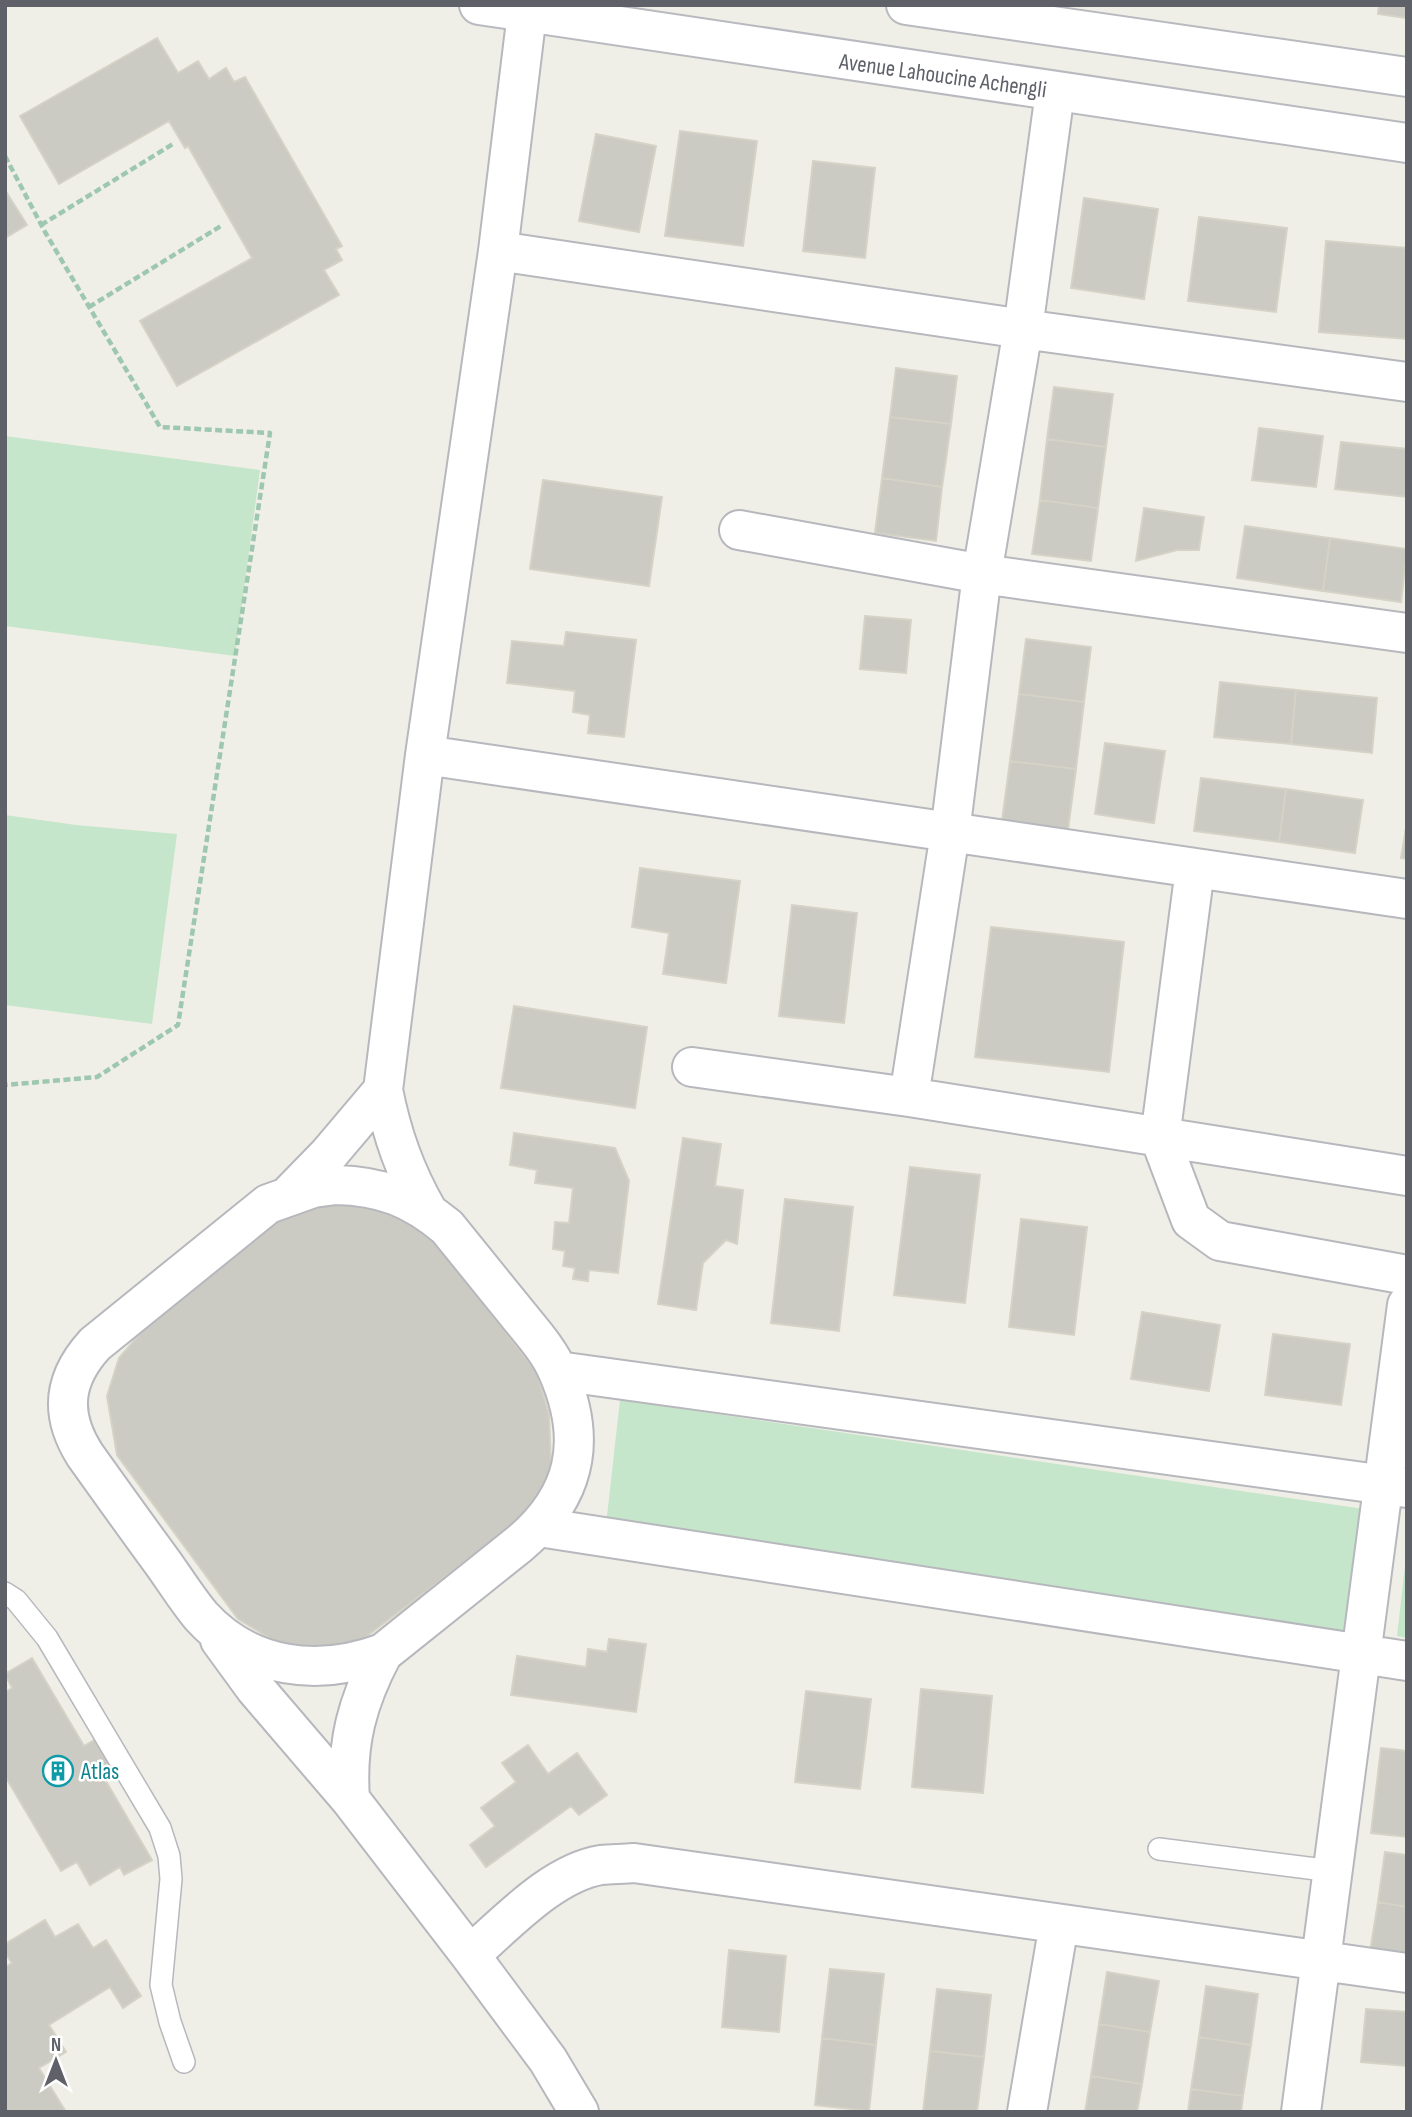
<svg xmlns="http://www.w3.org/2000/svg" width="1412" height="2117" font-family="'Sofia Sans Condensed',sans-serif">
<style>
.green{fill:#c5e6ca}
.building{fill:#cbcac3;stroke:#d5d2c6;stroke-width:2}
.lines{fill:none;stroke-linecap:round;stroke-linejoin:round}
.lane-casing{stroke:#b7b8bd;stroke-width:24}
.street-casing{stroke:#b7b8bd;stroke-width:42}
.secondary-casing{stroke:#b8bac0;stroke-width:42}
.path{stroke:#9ec7af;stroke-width:4.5;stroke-dasharray:7 3.5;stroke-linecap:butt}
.lane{stroke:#fff;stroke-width:21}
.street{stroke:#fff;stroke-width:38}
.secondary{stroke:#fff;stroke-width:38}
.labels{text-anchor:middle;stroke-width:5;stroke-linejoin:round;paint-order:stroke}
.street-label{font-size:23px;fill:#5e6167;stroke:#fff}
.culture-label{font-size:23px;fill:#0d838f;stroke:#fff;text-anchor:start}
</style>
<rect width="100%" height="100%" fill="#f0efe7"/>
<path class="green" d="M5,436L260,470L235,656L5,626Z
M5,815L76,825L177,834L152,1024L5,1005Z
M620,1400L1364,1509L1349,1632L606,1525Z
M1407,1548V1638L1397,1636Z"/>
<path class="building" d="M1379,5H1407V18L1378,14Z
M157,38L178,73L198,61L209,79L226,68L234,82L245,77L342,246L336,249L342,260L324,270L339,295L177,386L140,321L252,258L188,146L185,148L169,121L59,184L20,116Z
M680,131L757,141L743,246L665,236Z
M596,134L656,146L639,232L579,221Z
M813,161L875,168L865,258L803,251Z
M5,190L27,225L5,238Z
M1084,198L1158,209L1144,299L1071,288Z
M1199,217L1287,228L1276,312L1188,301Z
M1326,241L1407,248V339L1319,332Z
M896,368L957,376L951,424L890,417Z
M1054,387L1113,394L1106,447L1047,439Z
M890,417L951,424L942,487L882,478Z
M1259,428L1323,436L1316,487L1252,480Z
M1047,439L1106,447L1098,508L1040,500Z
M1341,442L1407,449V497L1335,489Z
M882,478L942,487L936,541L875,533Z
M543,480L662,497L649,586L530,569Z
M1040,500L1098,508L1091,561L1032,554Z
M1144,508L1204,517L1199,550H1177L1136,561Z
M1245,526L1330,538L1323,591L1237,578Z
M1330,538L1407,549L1401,602L1323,591Z
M865,616L911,620L906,673L860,669Z
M566,632L636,640L624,737L588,733L590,715L573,712L575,691L507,683L512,641L564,646Z
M1026,639L1091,647L1084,702L1019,694Z
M1220,682L1296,690L1291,744L1214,737Z
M1296,690L1377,698L1372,753L1291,744Z
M1019,694L1084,702L1076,769L1010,761Z
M1105,743L1165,751L1154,823L1095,814Z
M1010,761L1076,769L1067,837L1001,828Z
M1201,778L1286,789L1279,842L1194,831Z
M1286,789L1363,800L1355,853L1279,842Z
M1407,822V859L1401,858Z
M640,868L740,881L726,983L663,974L669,933L632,927Z
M792,905L857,913L844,1023L779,1016Z
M991,927L1124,942L1109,1072L975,1057Z
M514,1006L647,1027L635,1108L501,1088Z
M514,1133L615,1148L629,1181L618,1273L589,1270L588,1281L573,1279L575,1268L563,1266L565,1251L553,1249L555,1222L569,1223L573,1188L535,1183L537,1170L510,1165Z
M683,1138L721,1144L715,1186L743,1190L737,1244L726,1240L703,1263L696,1310L658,1304Z
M910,1167L980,1175L965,1303L894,1295Z
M360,1199L423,1225L537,1373L549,1414L551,1465L537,1507L346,1652L281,1645L238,1619L117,1455L107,1396L119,1358L149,1323L280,1218L314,1206Z
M785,1199L853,1207L839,1331L771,1323Z
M1021,1219L1087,1227L1074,1335L1009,1327Z
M1142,1312L1220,1325L1209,1391L1131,1379Z
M1273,1334L1350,1344L1341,1405L1265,1395Z
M609,1639L646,1644L636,1712L511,1695L517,1656L586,1667L588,1649L607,1652Z
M32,1658L84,1746L101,1736L119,1766L103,1776L152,1860L124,1875L120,1867L90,1885L77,1862L61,1871L5,1776V1692L12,1688L5,1674Z
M921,1689L992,1696L983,1793L912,1787Z
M806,1691L871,1699L860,1789L795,1782Z
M528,1745L548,1774L577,1753L607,1795L579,1815L571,1806L486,1867L470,1845L495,1826L481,1808L516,1782L502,1763Z
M1381,1748L1407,1751V1837L1371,1833Z
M1385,1852L1407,1855V1907L1378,1902Z
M1378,1902L1407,1907V1958L1370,1952Z
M45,1920L55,1937L78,1924L93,1948L106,1940L141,1996L123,2008L110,1987L49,2025L66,2052L39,2068L66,2112H5V1967L12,1963L5,1953V1944Z
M729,1950L786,1956L779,2032L722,2027Z
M830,1969L884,1974L876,2045L822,2038Z
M1107,1972L1159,1981L1150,2032L1099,2024Z
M1206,1986L1258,1994L1251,2045L1199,2037Z
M937,1989L991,1995L984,2057L930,2051Z
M1366,2009L1407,2012V2066L1361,2062Z
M1099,2024L1150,2032L1142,2084L1091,2076Z
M1199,2037L1251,2045L1243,2096L1191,2089Z
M822,2038L876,2045L869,2111L815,2105Z
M930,2051L984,2057L977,2112H923Z
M1091,2076L1142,2084L1137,2112H1085Z
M1191,2089L1243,2096L1241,2112H1188Z"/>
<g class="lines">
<g class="lane-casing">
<path id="lane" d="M5,1593L16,1600L47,1638L160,1828L169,1856L171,1879L161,1985L170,2022L184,2062
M1159,1849L1332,1871"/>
</g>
<g class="street-casing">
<path id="street" d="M498,251L1023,329L1407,382
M739,530L982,574L1407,633
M425,755L1407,899
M1195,869L1160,1138L1191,1220L1220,1241L1407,1275
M692,1067L909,1097L1407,1176
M909,1097L950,833L982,574L1023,329L1055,92
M336,1185C382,1186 412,1198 447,1227C470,1255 492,1283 515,1311C530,1330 549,1350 558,1372C588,1441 576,1497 518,1545L383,1653C318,1677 249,1669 201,1616C186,1598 174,1578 160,1559C135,1525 110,1490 85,1455C59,1414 63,1379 95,1344L268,1204L313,1188Z
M290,1194L328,1155L383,1090
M428,1212C405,1172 392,1135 383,1090L425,755L498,251L528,5
M558,1371L1407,1488
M539,1527L1407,1661
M220,1640L255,1688L350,1799L470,1955L548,2060L579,2112
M350,1799C346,1743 357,1702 383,1653
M470,1955C506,1924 552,1873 601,1865C611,1864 623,1864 634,1863L1407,1973
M1027,2112L1059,1924
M1301,2112L1407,1305"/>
</g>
<g class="secondary-casing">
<path id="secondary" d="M479,5L1407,143
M906,5L1407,77"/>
</g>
<path class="path" d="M5,156L45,232L160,427L270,433L178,1025L97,1077L5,1085
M41,225L173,144
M89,307L221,226"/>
<use href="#lane" class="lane"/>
<use href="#street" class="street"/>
<use href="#secondary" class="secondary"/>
</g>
<defs>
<g id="building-ring" transform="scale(1.575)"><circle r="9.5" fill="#fff" stroke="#0f9aa8" stroke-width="1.5"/><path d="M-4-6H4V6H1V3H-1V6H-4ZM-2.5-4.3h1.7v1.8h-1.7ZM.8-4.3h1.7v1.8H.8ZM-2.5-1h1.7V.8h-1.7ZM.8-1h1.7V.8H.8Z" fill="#0f9aa8"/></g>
</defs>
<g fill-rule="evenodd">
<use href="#building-ring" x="58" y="1771"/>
</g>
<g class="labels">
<g class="street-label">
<text transform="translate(943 75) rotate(8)" y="8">Avenue Lahoucine Achengli</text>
</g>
<g class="culture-label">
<text x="81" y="1779">Atlas</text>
</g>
</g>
<rect width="1412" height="2117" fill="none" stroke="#5e6167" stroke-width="14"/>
<g transform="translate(56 2061)" stroke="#ffffff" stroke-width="5" paint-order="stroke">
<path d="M0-5L12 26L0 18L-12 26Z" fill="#5e6167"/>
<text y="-10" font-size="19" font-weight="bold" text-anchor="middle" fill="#5e6167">N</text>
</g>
</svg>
